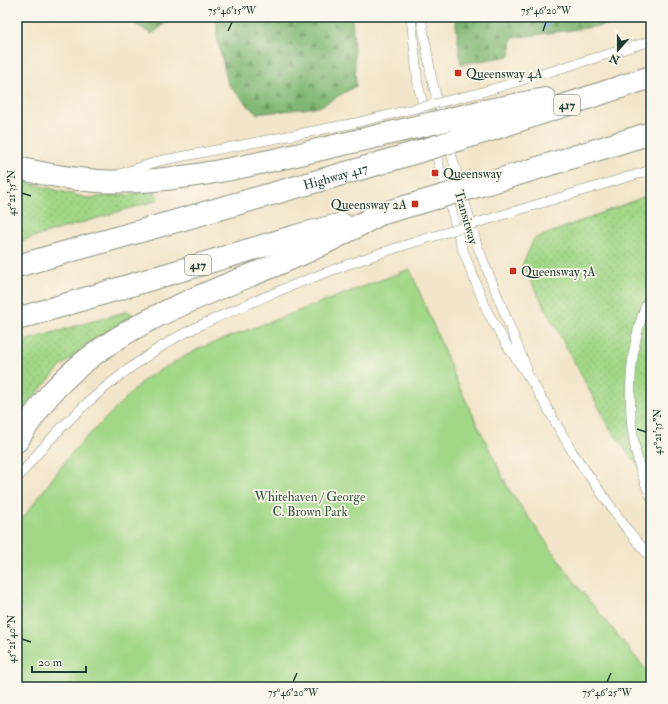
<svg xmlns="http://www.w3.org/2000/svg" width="668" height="704" font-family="'IM FELL Double Pica',serif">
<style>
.grass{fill:url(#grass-dots);stroke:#608a5e}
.forest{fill:url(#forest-firs);stroke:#507a54}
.park{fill:#a2d787;stroke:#608a5e}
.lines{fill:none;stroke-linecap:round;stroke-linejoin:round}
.stream{stroke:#75ace4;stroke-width:5.5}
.service-casing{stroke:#89917e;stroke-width:10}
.motorway-casing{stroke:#89917e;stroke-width:24}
.service{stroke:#fff;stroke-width:9}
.motorway{stroke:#fff;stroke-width:22}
.service-bridge-casing{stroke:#89917e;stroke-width:10;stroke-linecap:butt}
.motorway-bridge-casing{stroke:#89917e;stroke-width:24;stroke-linecap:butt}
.service-bridge{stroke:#fff;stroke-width:9}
.motorway-bridge{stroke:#fff;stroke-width:22}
.ticks{fill:none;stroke:#1f3d34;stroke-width:1.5}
.poi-dot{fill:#c8321e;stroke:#fbf7ec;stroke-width:1.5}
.labels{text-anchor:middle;stroke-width:3.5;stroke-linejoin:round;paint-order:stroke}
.shield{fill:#fbf7ec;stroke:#61756b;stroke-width:1}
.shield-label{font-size:12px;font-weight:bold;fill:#1f3d34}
.poi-label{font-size:13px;fill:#1f3d34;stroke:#fbf7ec;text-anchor:start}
.street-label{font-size:13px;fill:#1f3d34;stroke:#fbf7ec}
.park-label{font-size:13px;fill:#395c45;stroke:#fbf7ec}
.neatline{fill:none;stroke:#1f3d34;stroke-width:1.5}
.ticks-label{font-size:10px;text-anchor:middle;fill:#1f3d34}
</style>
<defs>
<pattern id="grass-dots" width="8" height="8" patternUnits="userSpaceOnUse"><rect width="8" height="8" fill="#a2d787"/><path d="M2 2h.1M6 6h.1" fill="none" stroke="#8bb975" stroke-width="1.8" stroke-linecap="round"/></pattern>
<pattern id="forest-firs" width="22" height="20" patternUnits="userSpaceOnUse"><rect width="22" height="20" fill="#81b874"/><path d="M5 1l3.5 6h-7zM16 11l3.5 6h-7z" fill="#699760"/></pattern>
</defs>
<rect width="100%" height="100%" fill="#fbf7ec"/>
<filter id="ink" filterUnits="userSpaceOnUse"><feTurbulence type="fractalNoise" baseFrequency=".025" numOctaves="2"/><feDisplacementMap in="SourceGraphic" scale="8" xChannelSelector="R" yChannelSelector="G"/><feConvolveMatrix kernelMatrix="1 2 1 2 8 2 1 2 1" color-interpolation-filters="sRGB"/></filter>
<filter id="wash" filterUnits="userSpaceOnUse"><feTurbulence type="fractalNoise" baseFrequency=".012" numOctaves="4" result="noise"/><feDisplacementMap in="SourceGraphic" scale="16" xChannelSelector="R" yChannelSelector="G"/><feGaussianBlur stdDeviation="0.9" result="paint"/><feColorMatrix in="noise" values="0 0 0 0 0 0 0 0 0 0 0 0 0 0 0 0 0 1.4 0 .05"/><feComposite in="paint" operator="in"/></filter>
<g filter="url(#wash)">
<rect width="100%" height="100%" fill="#f3e5c9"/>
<path class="grass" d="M17,180L87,198L155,192L158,200L17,242Z
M651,194V482L611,430L522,265L534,239Z
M128,311L135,316C122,323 108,331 95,339C64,359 39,390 17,419V343Z"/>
<path class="forest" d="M123,17H173L152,34Z
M217,17H352L356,86L319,107L256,114L228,84L217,38Z
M455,17H637V21L512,38L510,56L461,64Z"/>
<path class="park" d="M410,269L457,382L509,490L579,588L651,676V687H17V526L74,450L146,378L200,348Z"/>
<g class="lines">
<path class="stream" d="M545,17L546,26"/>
</g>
</g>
<g filter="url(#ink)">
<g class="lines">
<g class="service-casing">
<path id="service" d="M411,17L418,85L440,169L462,248L488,313L508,347L534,385L573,453L626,528L651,558
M421,17L432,80L443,122
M479,93L651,41
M448,142L477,245L527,369
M120,174L159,161L355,123
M512,212L651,170
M651,293C624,352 623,439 651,497
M17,479C56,428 105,383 159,348C187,330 218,317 248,304C296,283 344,265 393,249"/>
</g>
<g class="motorway-casing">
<g id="motorway">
<path d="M484,111L545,99"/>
<path d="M487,131L651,77"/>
<path d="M17,168C44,174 70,179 98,181C180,186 280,158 361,140"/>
<path d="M502,179L651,133"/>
<path id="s1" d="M17,266L367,167"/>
<path d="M17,319L296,236L342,224"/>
<path d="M17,441C28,424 39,407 52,392C120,317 221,291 310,250C334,239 357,226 380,214"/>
</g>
</g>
<use href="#service" class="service"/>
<use href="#motorway" class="motorway"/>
<g class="service-bridge-casing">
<path id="service-bridge" d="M355,123L479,93
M393,249L512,212"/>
</g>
<g class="motorway-bridge-casing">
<path id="motorway-bridge" d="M361,140L484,111
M367,167L487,131
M380,214L502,179"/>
</g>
<use href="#service-bridge" class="service-bridge"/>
<use href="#motorway-bridge" class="motorway-bridge"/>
</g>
</g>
<path class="ticks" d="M228,31L232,22M543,31L546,22M22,193L31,196M637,429L646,432M22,639L31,642M293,682L297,673M607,682L611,673"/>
<g class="poi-dot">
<rect x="454" y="69" width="8" height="8" rx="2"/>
<rect x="431" y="169" width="8" height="8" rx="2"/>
<rect x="411" y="200" width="8" height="8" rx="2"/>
<rect x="509" y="267" width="8" height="8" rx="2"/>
</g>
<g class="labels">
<g class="shield">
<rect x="554" y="95" width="26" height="20" rx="3"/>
<rect x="185" y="255" width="26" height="20" rx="3"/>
</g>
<g class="shield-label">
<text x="567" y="109">417</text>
<text x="198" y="269">417</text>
</g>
<g class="poi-label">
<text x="466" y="78">Queensway 4A</text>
<text x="443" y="178">Queensway</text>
<text x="407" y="209" text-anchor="end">Queensway 2A</text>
<text x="521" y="276">Queensway 3A</text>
</g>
<g class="street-label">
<text dy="5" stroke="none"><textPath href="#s1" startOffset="331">Highway 417</textPath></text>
<text transform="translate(467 217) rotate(74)" y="5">Transitway</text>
</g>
<g class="park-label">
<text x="310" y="501">Whitehaven / George<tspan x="310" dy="15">C. Brown Park</tspan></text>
</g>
</g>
<rect width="668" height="704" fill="none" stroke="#fbf7ec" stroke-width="44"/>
<g transform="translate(618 50) rotate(201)" stroke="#fbf7ec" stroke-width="3" paint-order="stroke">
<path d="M0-3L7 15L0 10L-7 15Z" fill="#1f3d34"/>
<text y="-6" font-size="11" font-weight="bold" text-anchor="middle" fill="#1f3d34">N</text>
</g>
<path d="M32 666v6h54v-6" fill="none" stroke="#1f3d34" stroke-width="2"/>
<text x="38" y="666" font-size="12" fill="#1f3d34" stroke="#fbf7ec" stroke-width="3" paint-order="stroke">20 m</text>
<rect x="22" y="22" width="624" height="660" class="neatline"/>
<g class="ticks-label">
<text x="232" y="14">75°46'15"W</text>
<text x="546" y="14">75°46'20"W</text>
<text transform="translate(11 193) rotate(-90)" y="4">45°21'35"N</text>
<text transform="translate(657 432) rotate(-90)" y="4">45°21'35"N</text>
<text transform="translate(11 639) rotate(-90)" y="4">45°21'40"N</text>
<text x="293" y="696">75°46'20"W</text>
<text x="607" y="696">75°46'25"W</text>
</g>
</svg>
